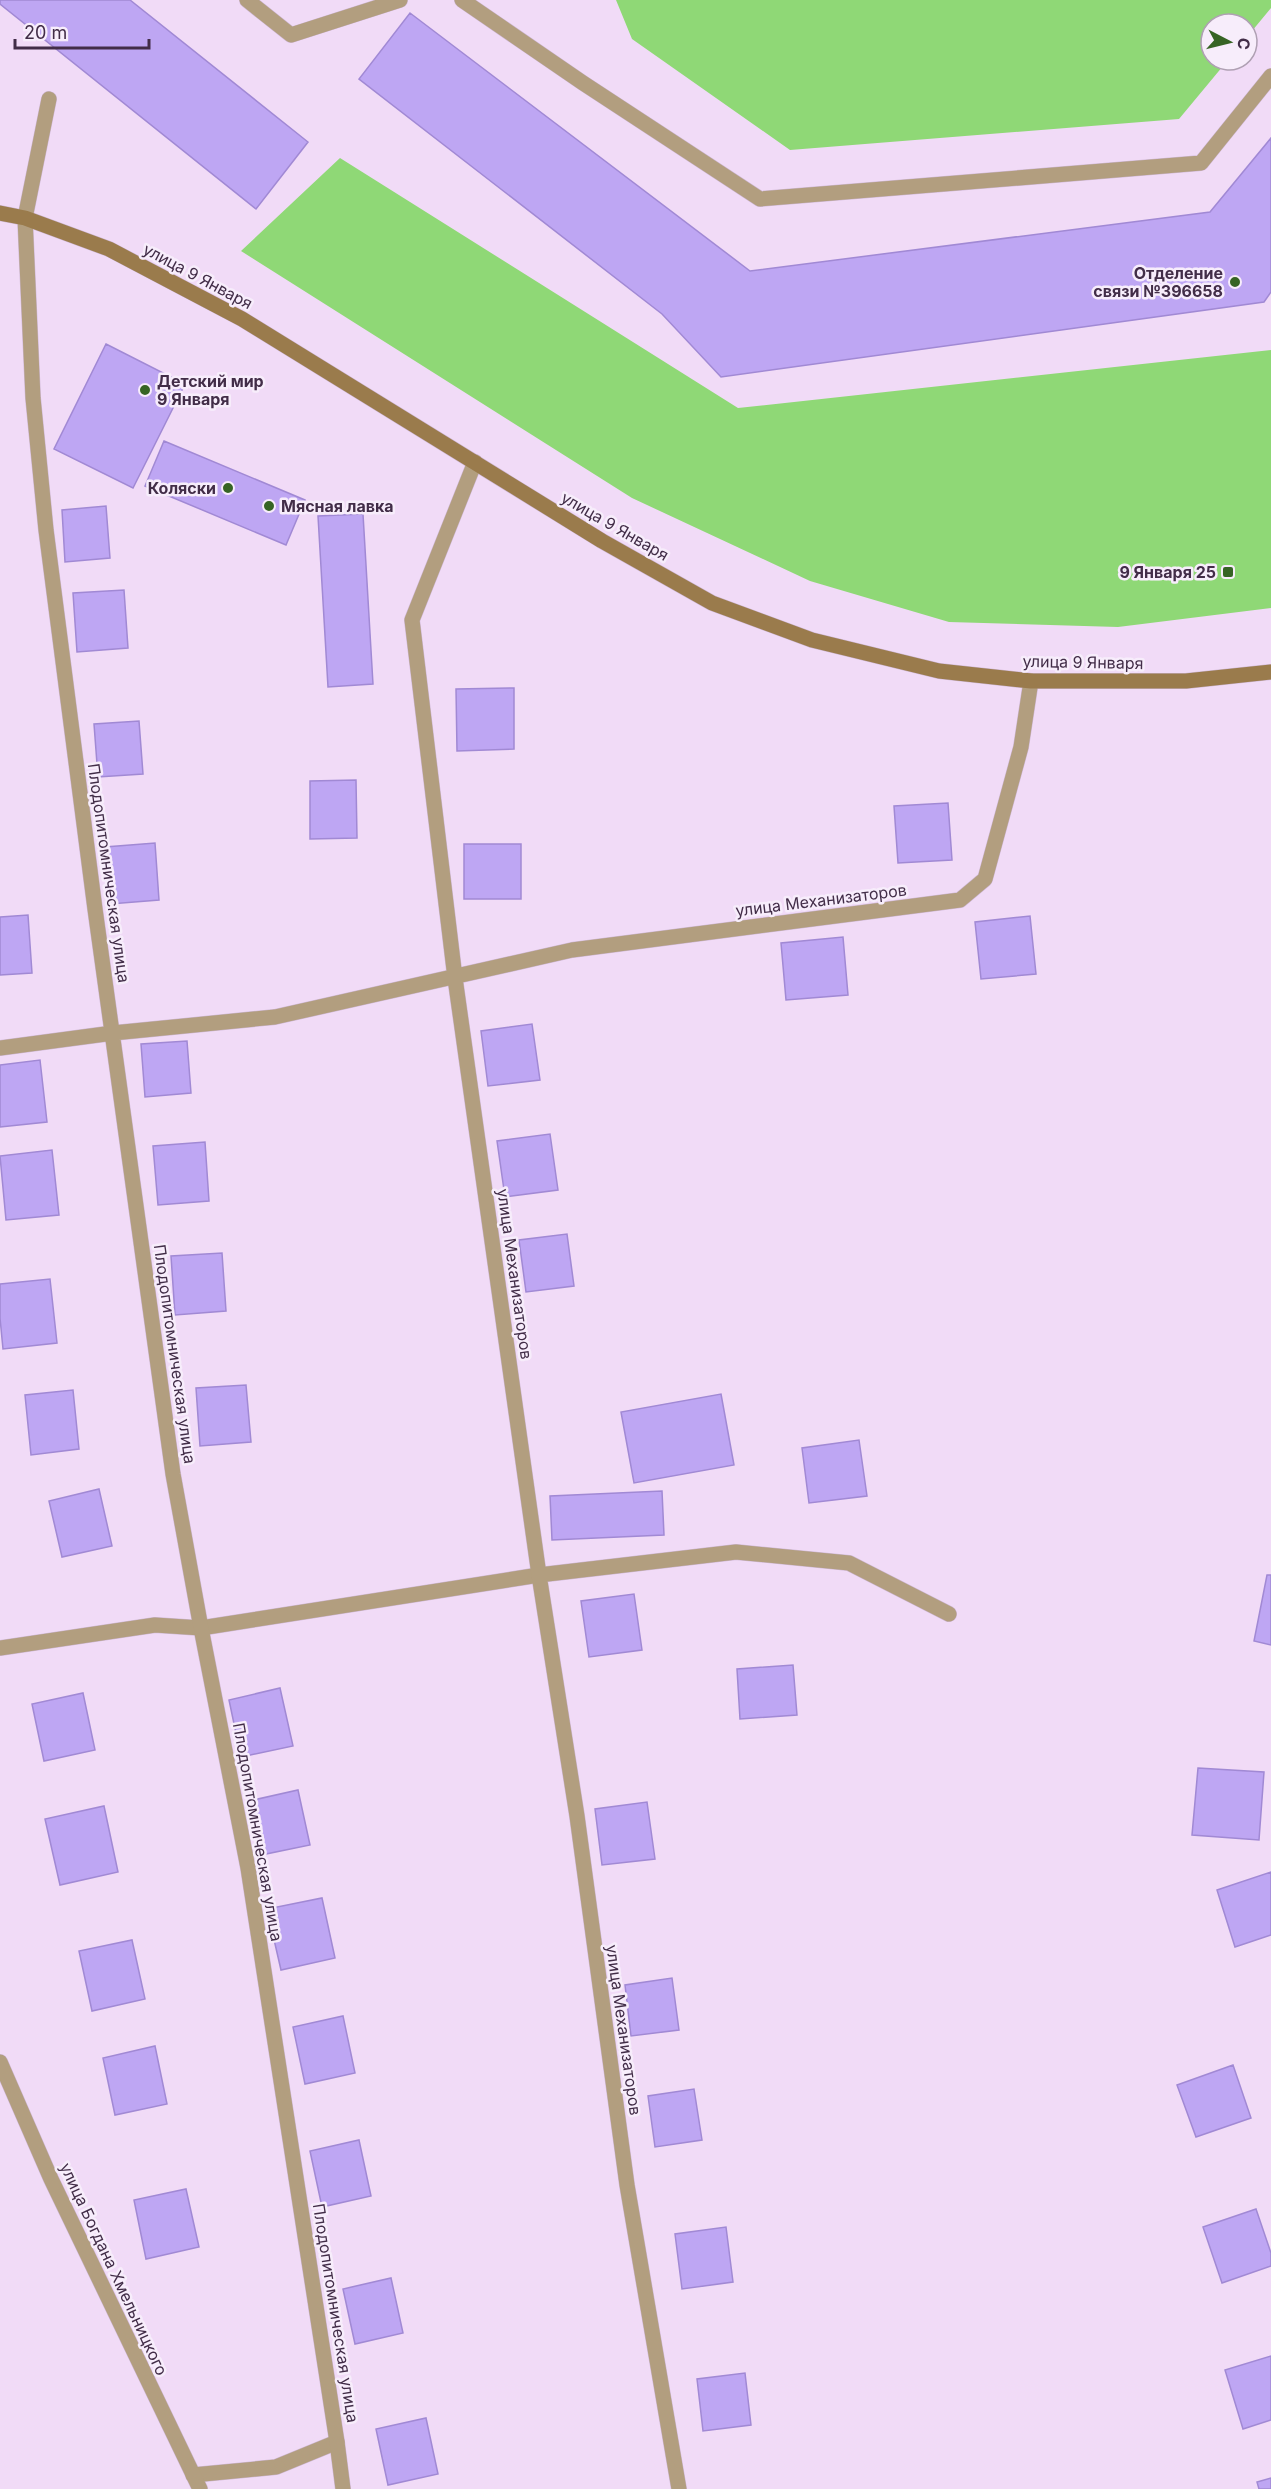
<svg xmlns="http://www.w3.org/2000/svg" width="1271" height="2489" font-family="Inter,sans-serif">
<style>
.green{fill:#8fd876}
.building{fill:#bea6f3;stroke:#a189d4;stroke-width:1.5}
.lines{fill:none;stroke-linecap:round;stroke-linejoin:round}
.lane-casing{stroke:#ceb8d4;stroke-width:16}
.street-casing{stroke:#ceb8d4;stroke-width:16}
.secondary-casing{stroke:#ceb8d4;stroke-width:16}
.lane{stroke:#b29e7f;stroke-width:15}
.street{stroke:#b29e7f;stroke-width:15}
.secondary{stroke:#9a7b4c;stroke-width:15}
.poi-dot{fill:#366424;stroke:#f7edfb;stroke-width:2}
.labels{text-anchor:middle;stroke-width:5;stroke-linejoin:round;paint-order:stroke}
.poi-label{font-size:16px;font-weight:bold;fill:#422d48;stroke:#f7edfb;text-anchor:end}
.street-label{font-size:16px;fill:#422d48;stroke:#f7edfb}
</style>
<rect width="100%" height="100%" fill="#f1dbf7"/>
<path class="green" d="M616,0H1271V8L1247,37V24H1211V60H1228L1179,119L790,150L632,39Z
M340,158L738,408L1271,350V608L1118,627L949,622L810,581L632,498L241,251Z"/>
<path class="building" d="M0,0H130L308,142L256,209L0,4Z
M410,13L750,271L1210,212L1271,138V292L1264,302L721,377L662,314L359,79Z
M106,344L185,384L133,488L54,449Z
M164,441L305,500L286,545L145,486Z
M106,506L110,558L65,562L62,510Z
M363,514L373,684L328,687L318,516Z
M124,590L128,648L77,652L73,593Z
M514,688V749L457,751L456,689Z
M139,721L143,774L98,777L94,724Z
M356,780L357,838L310,839V781Z
M948,803L952,860L898,863L894,806Z
M155,843L159,900L110,904L105,847Z
M464,844H521V899H464Z
M28,915L32,973L0,975V917Z
M1030,916L1036,974L981,979L975,922Z
M843,937L848,995L786,1000L781,943Z
M532,1024L540,1080L488,1086L481,1031Z
M187,1041L191,1093L145,1097L141,1044Z
M40,1060L47,1122L0,1127V1065Z
M550,1134L558,1190L505,1197L497,1141Z
M205,1142L209,1201L158,1205L153,1146Z
M52,1150L59,1215L6,1220L0,1156Z
M567,1234L574,1286L526,1292L519,1240Z
M222,1253L226,1311L175,1315L171,1256Z
M50,1279L57,1343L3,1349L0,1318V1284Z
M246,1385L251,1442L200,1446L196,1388Z
M73,1390L79,1449L31,1455L25,1395Z
M721,1394L734,1465L634,1483L621,1412Z
M859,1440L867,1496L809,1503L802,1448Z
M99,1489L112,1546L62,1557L49,1501Z
M662,1491L664,1535L552,1540L550,1496Z
M1267,1575H1271V1645L1254,1641Z
M634,1594L642,1650L589,1657L581,1601Z
M793,1665L797,1715L740,1719L737,1669Z
M280,1688L293,1746L241,1757L229,1700Z
M83,1693L95,1750L44,1761L32,1704Z
M1198,1768L1264,1772L1259,1840L1192,1835Z
M298,1790L310,1845L261,1855L249,1801Z
M647,1802L655,1859L602,1865L595,1809Z
M104,1806L118,1872L60,1885L45,1819Z
M1271,1872V1935L1235,1947L1217,1890Z
M322,1898L335,1958L281,1970L267,1909Z
M132,1940L145,1999L92,2011L79,1951Z
M672,1978L679,2030L631,2036L625,1985Z
M343,2016L355,2073L305,2084L293,2027Z
M155,2046L167,2104L115,2115L103,2058Z
M1233,2065L1251,2118L1196,2137L1177,2085Z
M694,2089L702,2140L655,2147L648,2096Z
M359,2140L371,2196L322,2207L310,2151Z
M186,2189L199,2247L146,2259L134,2200Z
M1256,2209L1271,2253V2266L1222,2283L1203,2227Z
M726,2227L733,2282L682,2289L675,2234Z
M391,2278L403,2333L355,2344L343,2289Z
M1271,2356V2420L1243,2429L1225,2370Z
M745,2373L751,2425L703,2431L697,2379Z
M426,2418L438,2474L388,2485L376,2429Z
M1271,2478V2489H1259L1257,2482Z"/>
<g class="lines">
<g class="lane-casing">
<path id="lane" d="M247,0L291,35L400,0
M462,0L583,83L760,199L1201,163L1271,76
M25,218L49,99
M0,1648L155,1625L201,1628L539,1575
M193,2475L276,2467L337,2442"/>
</g>
<g class="street-casing">
<path id="street" d="M25,218L33,398L46,530L95,909L173,1474L201,1628L248,1868L337,2442L343,2489
M475,462L412,620L455,978L539,1575L577,1816L627,2185L679,2489
M0,1048L113,1033L275,1017L572,950L960,900L985,879L1021,747L1031,681
M539,1575L736,1552L849,1563L949,1614
M0,2062L51,2179L200,2489"/>
</g>
<g class="secondary-casing">
<path id="secondary" d="M0,213L25,218L109,249L242,319L602,541L712,603L812,640L939,671L1031,681H1186L1271,672"/>
</g>
<use href="#lane" class="lane"/>
<use href="#street" class="street"/>
<use href="#secondary" class="secondary"/>
</g>
<g class="poi-dot">
<circle cx="1235" cy="282" r="6"/>
<circle cx="145" cy="390" r="6"/>
<circle cx="228" cy="488" r="6"/>
<circle cx="269" cy="506" r="6"/>
<rect x="1222" y="566" width="12" height="12" rx="3"/>
</g>
<g class="labels">
<g class="poi-label">
<text x="1223" y="279">Отделение<tspan x="1223" dy="18">связи №396658</tspan></text>
<text x="157" y="387" text-anchor="start">Детский мир<tspan x="157" dy="18">9 Января</tspan></text>
<text x="216" y="494">Коляски</text>
<text x="281" y="512" text-anchor="start">Мясная лавка</text>
<text x="1216" y="578">9 Января 25</text>
</g>
<g class="street-label">
<text transform="translate(198 276) rotate(28)" y="6">улица 9 Января</text>
<text transform="translate(615 526) rotate(30)" y="6">улица 9 Января</text>
<text transform="translate(1083 662) rotate(1)" y="6">улица 9 Января</text>
<text transform="translate(109 873) rotate(82)" y="6">Плодопитомническая улица</text>
<text transform="translate(821 900) rotate(-7)" y="6">улица Механизаторов</text>
<text transform="translate(515 1274) rotate(82)" y="6">улица Механизаторов</text>
<text transform="translate(175 1354) rotate(82)" y="6">Плодопитомническая улица</text>
<text transform="translate(258 1832) rotate(80)" y="6">Плодопитомническая улица</text>
<text transform="translate(624 2030) rotate(82)" y="6">улица Механизаторов</text>
<text transform="translate(114 2269) rotate(65)" y="6">улица Богдана Хмельницкого</text>
<text transform="translate(336 2313) rotate(81)" y="6">Плодопитомническая улица</text>
</g>
</g>
<g transform="translate(1229 42) rotate(97)"><circle r="28" fill="#f7edfb" stroke="#afa0b3" stroke-width="1.5"/>
<path d="M0-4.5L10 22L0 15L-10 22Z" fill="#366424"/>
<text y="-9" font-size="16" font-weight="bold" text-anchor="middle" fill="#422d48">С</text>
</g>
<path d="M15 39v9h134v-9" fill="none" stroke="#422d48" stroke-width="3"/>
<text x="24" y="39" font-size="18" fill="#422d48" stroke="#f7edfb" stroke-width="4.5" paint-order="stroke">20 m</text>
</svg>
